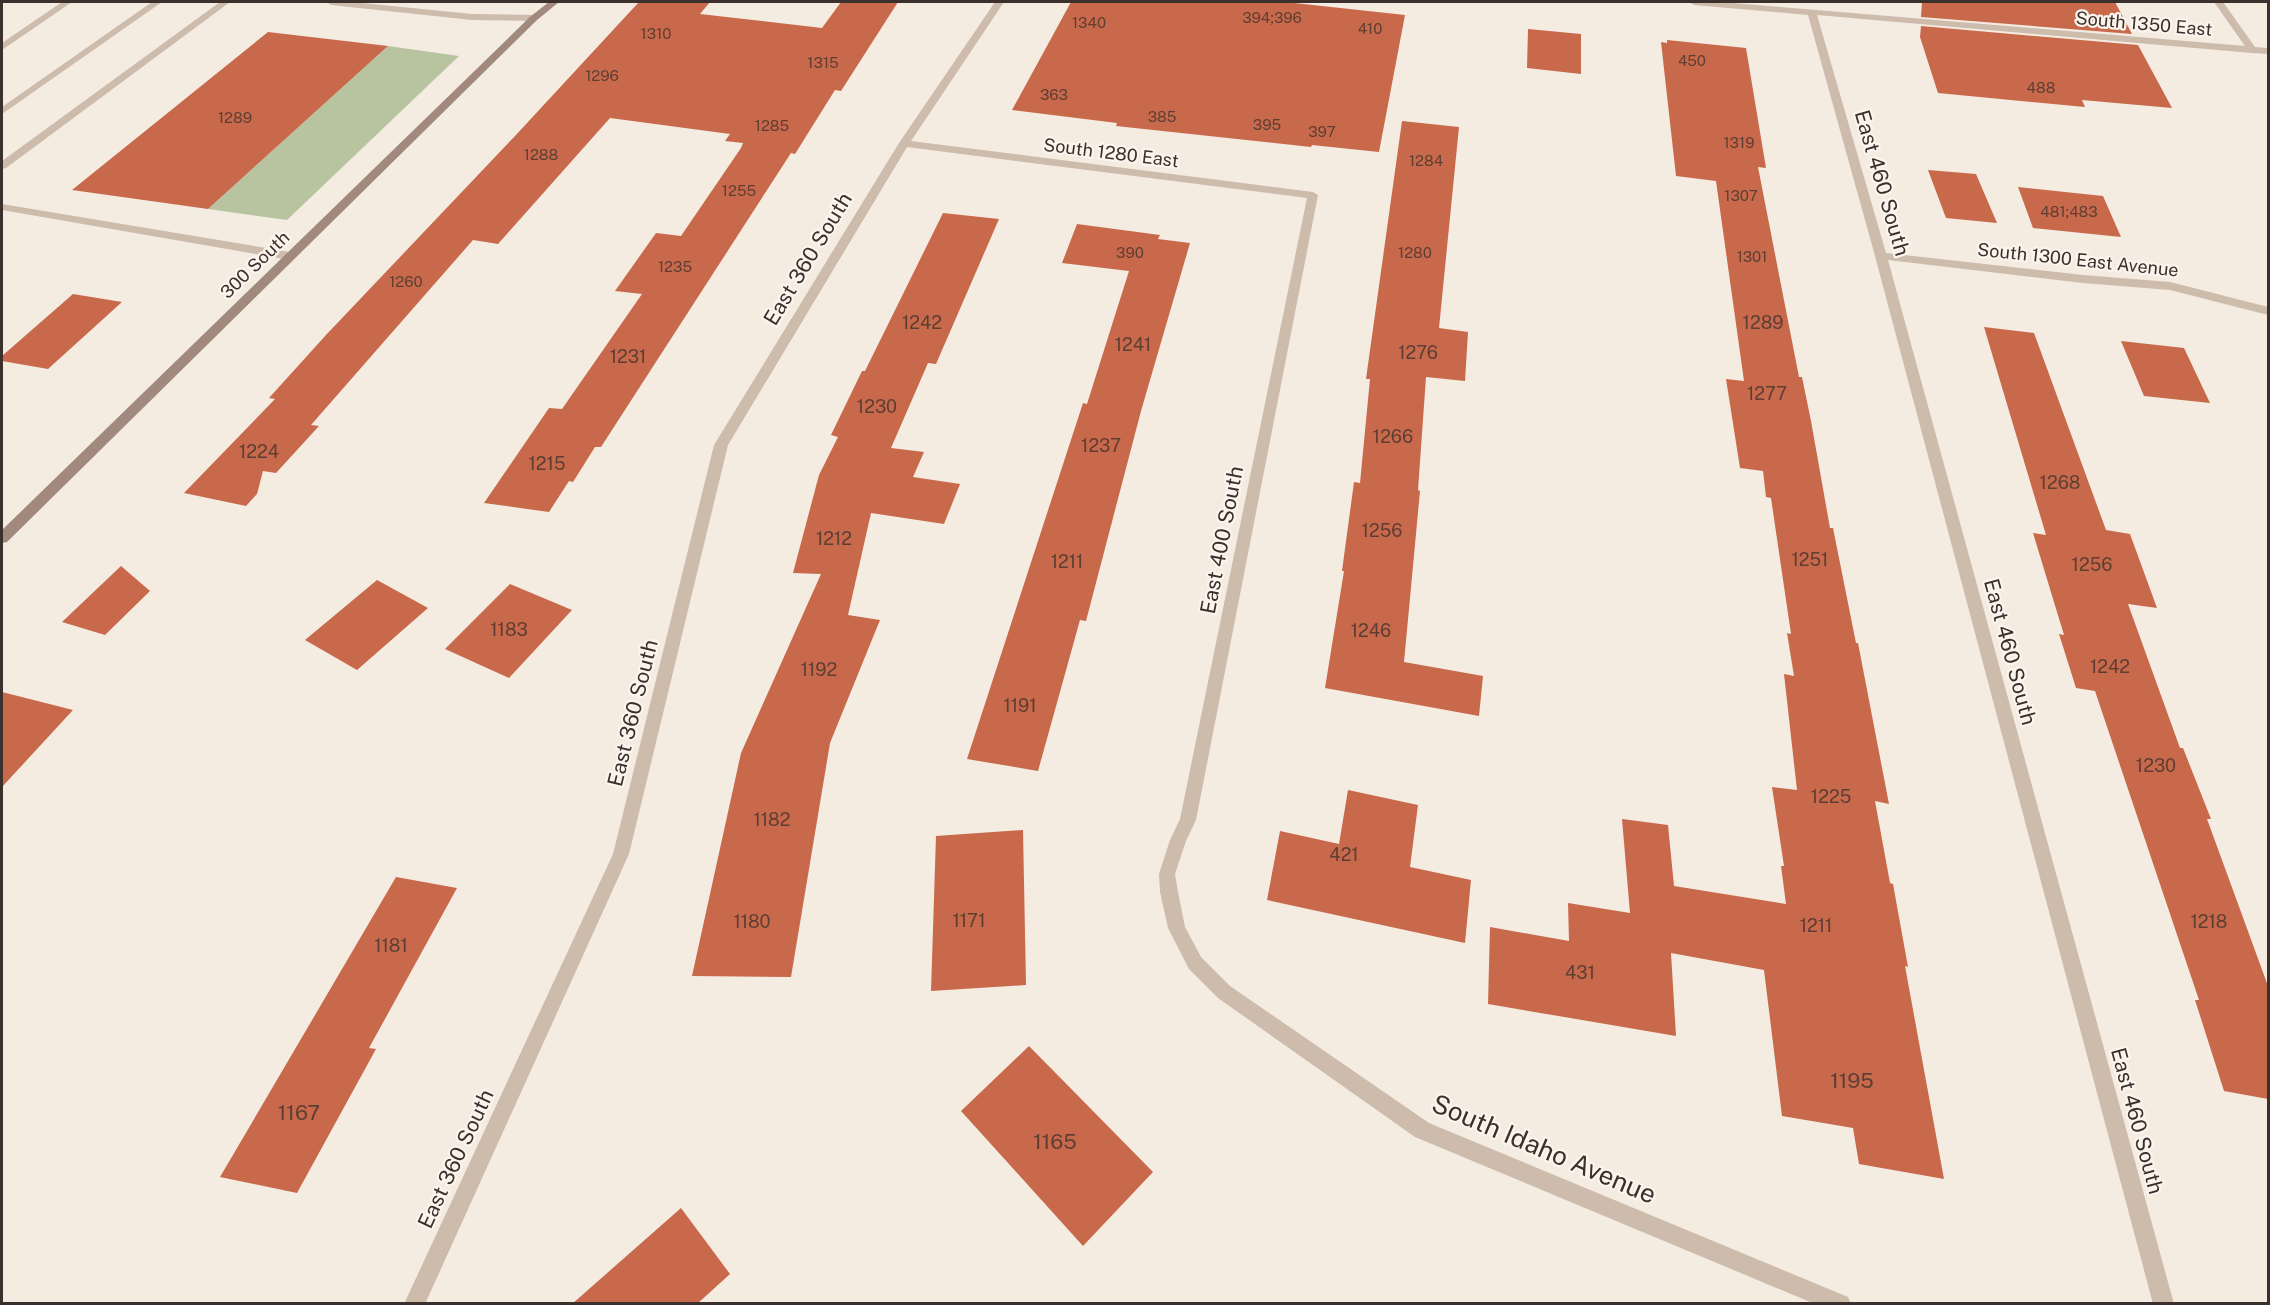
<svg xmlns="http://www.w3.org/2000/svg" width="2270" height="1305" font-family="'Public Sans',sans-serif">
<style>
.green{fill:#b8c4a0}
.building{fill:#c8694b}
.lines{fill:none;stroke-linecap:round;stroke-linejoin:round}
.lane{fill:#cdbbac;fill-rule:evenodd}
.street{fill:#cdbbac;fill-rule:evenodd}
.secondary{fill:#a18a7d;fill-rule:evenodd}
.labels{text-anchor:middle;stroke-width:4.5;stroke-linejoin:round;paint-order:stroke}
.far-number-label{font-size:15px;fill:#5e3e33}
.far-street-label{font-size:18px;fill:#3b302b;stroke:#fbf5ee}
.number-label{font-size:18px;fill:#5e3e33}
.street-label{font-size:21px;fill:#3b302b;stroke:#fbf5ee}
.near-number-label{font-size:21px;fill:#5e3e33}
.near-street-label{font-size:26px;fill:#3b302b;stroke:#fbf5ee}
</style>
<rect width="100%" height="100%" fill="#f4ebe1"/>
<path class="green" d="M388,46L459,56L287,220L208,209Z"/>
<path class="building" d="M639,2H710L700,14L822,28L841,2H898L841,91L835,90L795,154L791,153L601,447H595L573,482L569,481L549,512L484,503L549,408L562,409L642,294L615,291L656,233L681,236L741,148L743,143L725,141L730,134L610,118L498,244L473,240L311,425L319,426L276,473L263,471L257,494L246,506L184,493L275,399L269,398L326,335L515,136Z
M1071,2H1285L1405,15L1379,152L1312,145L1311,147L1116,126L1117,123L1012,110Z
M1922,2H2115L2132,34L1921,17Z
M1921,26L2138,45L2172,108L2082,100L2085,107L1938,93L1920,37Z
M1528,29L1581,34V74L1527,68Z
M268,32L388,46L208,209L72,190Z
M1667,40L1746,48L1766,168L1758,167L1799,377H1802L1811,421L1830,528H1833L1856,643H1858L1889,804L1875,801L1890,883L1893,884L1908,967L1905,966L1944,1179L1859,1164L1853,1128L1782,1116L1764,970L1671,953L1676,1036L1488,1004L1490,927L1569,941L1568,903L1630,913L1622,819L1668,825L1674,886L1786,904L1781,866H1784L1772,787L1797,790L1784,674L1794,676L1787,633L1791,634L1771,498L1766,497L1763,471L1740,468L1726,379L1744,381L1716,181L1676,176L1661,42L1667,43Z
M1402,121L1459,127L1439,328L1468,332L1465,381L1426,377L1418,490L1420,491L1404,662L1483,676L1479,716L1325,688L1344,571H1342L1354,482L1360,483L1370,379H1366Z
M1928,170L1976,174L1997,223L1946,218Z
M2018,187L2103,196L2121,237L2033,228Z
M943,213L999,219L936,364L928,363L891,448L924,452L913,477L960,484L944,524L871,513L848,615L880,620L830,743L791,977L692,976L741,753L821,574L793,573L819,475L838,437L831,435L862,371H865Z
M1077,224L1160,235L1158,239L1190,243L1141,411L1086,621L1080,620L1038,771L967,759L1083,403L1087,404L1129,271L1062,263Z
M73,294L122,302L48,369L2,361V356Z
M1984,327L2034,333L2106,530L2130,534L2157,608L2128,604L2180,748H2183L2211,819H2207L2268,986V1099L2224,1091L2195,1000H2199L2095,691L2076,688L2059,634L2064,635L2033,533L2046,535Z
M2121,341L2184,348L2210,403L2144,396Z
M121,566L150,591L105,635L62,622Z
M377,580L428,608L357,670L305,640Z
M510,584L572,610L509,678L445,649Z
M2,692L73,710L2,787Z
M1348,790L1418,805L1410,867L1471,880L1465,943L1267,900L1280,831L1339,844Z
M1023,830L1026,985L931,991L936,836Z
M396,877L457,888L369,1048L376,1049L297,1193L220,1177Z
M1029,1046L1153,1172L1083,1246L961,1111Z
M681,1208L730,1274L697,1304H572Z"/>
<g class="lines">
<path class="lane" d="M62,2H72L2,50V43Z
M152,2H162L2,114V107Z
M220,2H230L6,168L2,169V161Z
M326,2H352L472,14L534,15L539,18L534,21L472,20L331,5Z
M2,204L290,252L296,256L290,260L2,210Z"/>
<path class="street" d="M995,2H1004L911,141L1313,192L1318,195L1196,820L1186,841L1175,874L1178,892L1185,927L1201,957L1230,986L1429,1123L1848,1297L1851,1304H1815L1415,1137L1218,998L1189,969L1168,928L1160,892L1159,874L1170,840L1180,819L1307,198L907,147L728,445L629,854L425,1304H404L613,854L714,445L899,143Z
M1689,2H1721L2245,46L2214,2H2223L2255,47L2268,48V54L2252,53L1817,15L1886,253L2083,275L2170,282L2268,307V315L2170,290L2083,283L1888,260L2174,1304H2153L1875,256L1808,15L1694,5Z"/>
<path class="secondary" d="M549,2H559L537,20L7,542L2,543V530L531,16Z"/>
</g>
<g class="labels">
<g class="far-number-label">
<text x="1272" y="23">394;396</text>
<text x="1089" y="28">1340</text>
<text x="1370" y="34">410</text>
<text x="656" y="39">1310</text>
<text x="1692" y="66">450</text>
<text x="823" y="68">1315</text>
<text x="602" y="81">1296</text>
<text x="2041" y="93">488</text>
<text x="1054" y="100">363</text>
<text x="1162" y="122">385</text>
<text x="235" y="123">1289</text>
<text x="1267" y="130">395</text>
<text x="772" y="131">1285</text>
<text x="1322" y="137">397</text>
<text x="1739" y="148">1319</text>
<text x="541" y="160">1288</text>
<text x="1426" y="166">1284</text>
<text x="739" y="196">1255</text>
<text x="1741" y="201">1307</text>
<text x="2069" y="217">481;483</text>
<text x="1130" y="258">390</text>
<text x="1415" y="258">1280</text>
<text x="1752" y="262">1301</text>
<text x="675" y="272">1235</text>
<text x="406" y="287">1260</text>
</g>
<g class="far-street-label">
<text transform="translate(2144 24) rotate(5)" y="6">South 1350 East</text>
<text transform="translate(1111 153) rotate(7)" y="6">South 1280 East</text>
<text transform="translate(2078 260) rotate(6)" y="6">South 1300 East Avenue</text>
<text transform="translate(255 265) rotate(-44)" y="6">300 South</text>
</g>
<g class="number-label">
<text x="922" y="329">1242</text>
<text x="1763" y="329">1289</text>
<text x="1133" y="351">1241</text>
<text x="1418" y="359">1276</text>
<text x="628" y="363">1231</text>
<text x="1767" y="400">1277</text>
<text x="877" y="413">1230</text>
<text x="1393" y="443">1266</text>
<text x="1101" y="452">1237</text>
<text x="259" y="458">1224</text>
<text x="547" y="470">1215</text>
<text x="2060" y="489">1268</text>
<text x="1382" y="537">1256</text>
<text x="834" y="545">1212</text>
<text x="1810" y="566">1251</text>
<text x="1067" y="568">1211</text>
<text x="2092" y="571">1256</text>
<text x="509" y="636">1183</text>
<text x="1371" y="637">1246</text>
<text x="2110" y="673">1242</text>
<text x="819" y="676">1192</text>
<text x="1020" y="712">1191</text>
<text x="2156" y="772">1230</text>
<text x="1831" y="803">1225</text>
<text x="772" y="826">1182</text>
<text x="1344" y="861">421</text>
<text x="969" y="927">1171</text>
<text x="752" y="928">1180</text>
<text x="2209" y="928">1218</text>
<text x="1816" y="932">1211</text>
<text x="391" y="952">1181</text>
<text x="1580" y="979">431</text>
</g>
<g class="street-label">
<text transform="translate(1882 183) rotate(74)" y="7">East 460 South</text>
<text transform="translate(808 259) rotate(-59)" y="7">East 360 South</text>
<text transform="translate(1222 540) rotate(-79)" y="7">East 400 South</text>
<text transform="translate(2010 652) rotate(75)" y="7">East 460 South</text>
<text transform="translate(633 713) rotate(-76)" y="7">East 360 South</text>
<text transform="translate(2137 1121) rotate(75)" y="7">East 460 South</text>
<text transform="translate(456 1159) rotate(-65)" y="7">East 360 South</text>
</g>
<g class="near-number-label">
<text x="1852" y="1088">1195</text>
<text x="299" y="1120">1167</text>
<text x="1055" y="1149">1165</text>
</g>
<g class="near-street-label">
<text transform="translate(1544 1149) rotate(23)" y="9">South Idaho Avenue</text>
</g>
</g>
<rect width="2270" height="1305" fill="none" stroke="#3b302b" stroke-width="6"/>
</svg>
